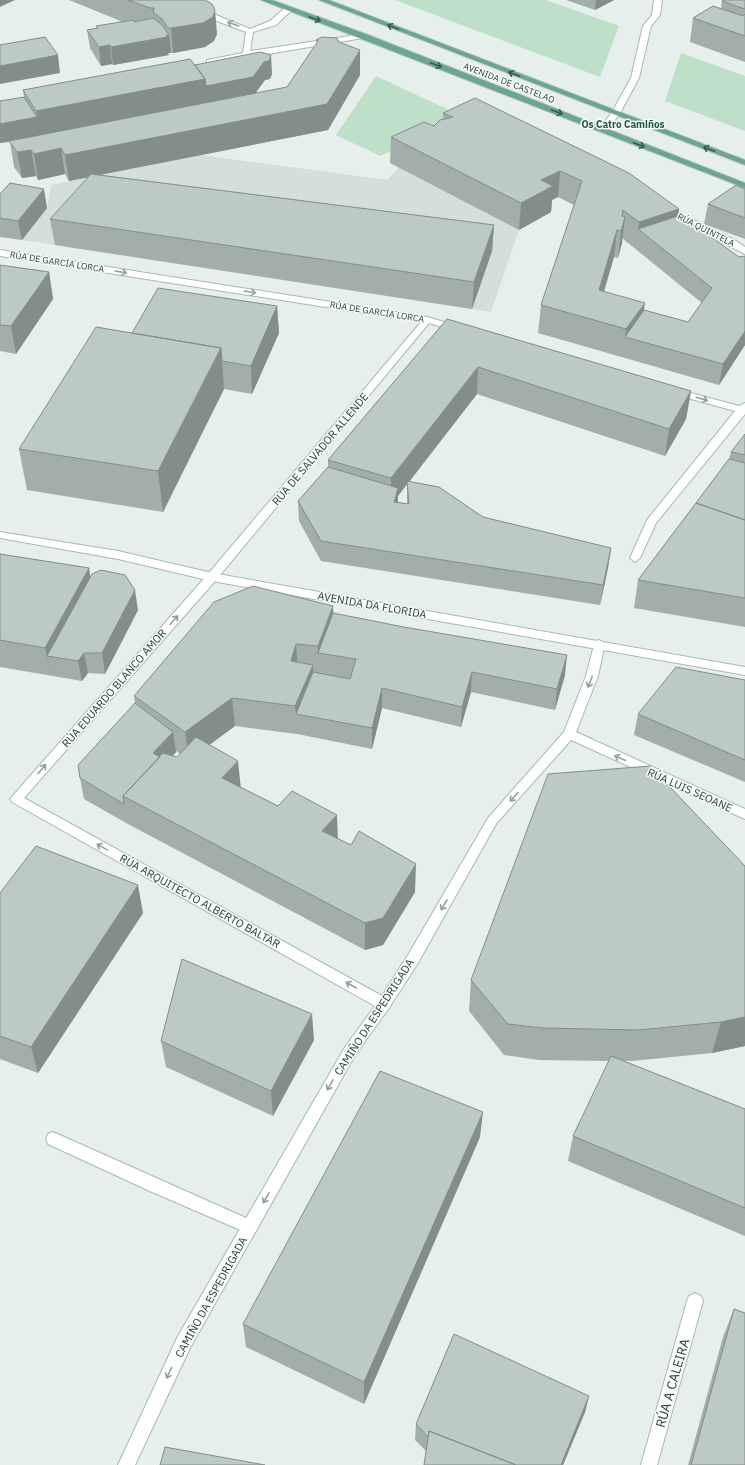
<svg xmlns="http://www.w3.org/2000/svg" width="745" height="1465" font-family="'IBM Plex Sans',sans-serif">
<style>
.built{fill:#d4dfda}
.green{fill:#bfe0c8}
.lines{fill:none;stroke-linecap:round;stroke-linejoin:round}
.lane-casing{stroke:#a8b8b2;stroke-width:2}
.street-casing{stroke:#a8b8b2;stroke-width:2}
.secondary-casing{stroke:#a4bbb3;stroke-width:2}
.primary-casing{stroke:#c2cac8;stroke-width:2}
.lane{fill:#fff;fill-rule:evenodd}
.street{fill:#fff;fill-rule:evenodd}
.secondary{fill:#fff;fill-rule:evenodd}
.primary{fill:#6aa596;fill-rule:evenodd}
.wall{fill:#a1aea9;fill-rule:evenodd}
.shaded-wall{fill:#838d89}
.building{fill:#bbcac4;stroke:#838d89}
.oneway{stroke:#365b51}
.oneway2{stroke:#92a09c}
.labels{text-anchor:middle;stroke-width:3;stroke-linejoin:round;paint-order:stroke}
.far-street-label{font-size:9px;fill:#24423a;stroke:#f7fbf9}
.far-neighbourhood-label{font-size:10px;font-weight:bold;fill:#1f5548;stroke:#f7fbf9}
.street-label{font-size:11px;fill:#24423a;stroke:#f7fbf9}
.near-street-label{font-size:13px;fill:#24423a;stroke:#f7fbf9}
</style>
<rect width="100%" height="100%" fill="#e6efeb"/>
<path class="built" d="M201,155L387,180L399,167L519,230L491,312L22,240L47,208L51,185Z"/>
<path class="green" d="M395,0H546L619,26L600,77Z
M681,53L745,76V131L665,101Z
M376,76L464,117L380,156L336,135Z"/>
<g class="lines">
<g class="lane-casing">
<path id="lane" d="M53,1132L255,1222L258,1227L255,1232L250,1234L245,1232L152,1192L48,1144L46,1139L48,1134Z"/>
</g>
<g class="street-casing">
<path id="street" d="M654,0H662L660,15L651,26L639,78L620,113L606,132H600L599,130L612,112L631,78L643,26L652,15Z
M286,7L293,9L276,25L253,32L250,51L363,34L367,36L363,38L207,64V60L243,53L246,32L198,14V10H204L250,29L270,21Z
M666,207L733,239L745,247V254L663,212L662,210Z
M0,250L427,317L461,327L463,329L458,332L429,323L216,580L24,798L382,996L408,955L488,818L564,732L586,676L595,641L599,640L605,644L598,676L576,732L745,809V819L571,740L496,824L418,963L389,1008L355,1055L190,1348L135,1465H118L178,1336L345,1047L375,1006L12,802L10,799L208,574L421,322L0,256Z
M676,389L739,406L745,403V414L656,523L640,558L635,562L630,558L647,520L735,411L673,394L671,392L673,390Z
M695,1293L701,1296L703,1301L657,1465H641L687,1301L689,1296Z"/>
</g>
<g class="secondary-casing">
<path id="secondary" d="M0,532L118,551L212,573L745,667V675L212,581L118,559L0,538Z"/>
</g>
<g class="primary-casing">
<path id="primary" d="M261,0H272L366,34L745,183V188Z
M319,0H329L745,160V165Z"/>
</g>
<use href="#lane" class="lane"/>
<use href="#street" class="street"/>
<use href="#secondary" class="secondary"/>
<use href="#primary" class="primary"/>
</g>
<path class="wall" d="M69,0H205L217,34L214,41L205,47L173,53H168L169,55L113,65L112,64L101,66L90,48L87,30L97,28L96,26L123,22Z
M566,0H614L595,10Z
M745,0V62L690,42L693,18L721,9L722,1Z
M322,37L360,75L328,130L99,175L494,225L492,251L472,309L55,245L50,219L89,177L69,181L65,174L38,180L36,176L22,178L14,167L10,142L0,143L24,97L23,90L195,65L272,74L270,79L265,80L255,94L287,87L317,43L316,40Z
M443,113L679,209L678,216L686,223L739,257L745,256V345L719,385L538,333L541,305L574,205L558,197L552,200L551,212L519,230L390,163L391,137L434,126L443,119ZM622,238L702,303L688,322L644,310L604,292L614,257L618,258L622,243Z
M745,189V239L704,224L708,204Z
M0,194L47,208L22,240L0,237Z
M0,265L49,272L53,299L16,354L0,351Z
M277,306L279,333L252,394L224,389L163,512L27,490L19,449L132,333Z
M447,319L691,391L686,419L665,456L477,394L409,482L483,517L611,548L608,568L600,605L321,561L299,521L298,501L328,467V460ZM407,484V504L398,502V496Z
M745,434V627L634,608L638,580L729,459L731,452Z
M0,554L89,568L90,577L138,610L105,674L88,673L82,681L0,667Z
M333,606V613L565,675L555,710L471,692L461,727L382,708L372,749L297,734L235,726L209,745L241,788L278,806L337,815V839L415,892L383,945L365,950L128,824L84,799L80,778L135,704L134,696ZM176,751L180,754L177,757L173,756L176,752Z
M745,680V782L634,735L638,714Z
M745,866V1046L712,1053L632,1061H624L745,1109V1236L568,1161L573,1136L609,1061L539,1060L504,1055L469,1011L471,980Z
M0,893L143,913L38,1073L0,1059Z
M314,1040L273,1116L166,1067L161,1041Z
M480,1137L364,1404L246,1347L243,1324Z
M734,1309L745,1465H688L723,1337Z
M589,1396L585,1412L563,1465H424L426,1451L415,1440L416,1424Z"/>
<path class="shaded-wall" d="M0,0H15L0,7Z
M596,0H614L595,10Z
M215,10L217,34L214,41L205,47L173,53L171,28Z
M169,35L171,53H168L169,55L113,65L111,47Z
M110,45L112,64L101,66L99,47Z
M360,50V75L328,130L69,181L65,155L327,104Z
M58,55L60,73L0,84V66Z
M271,55L272,74L270,79L265,80L254,95L0,143V124L37,117L36,111L264,62Z
M61,148L65,174L38,180L34,154Z
M31,150L36,176L22,178L17,152Z
M560,171L558,197L552,200L551,212L519,230L521,203L541,180Z
M44,189L47,208L22,240L18,221Z
M679,209L675,236L638,229L639,222Z
M625,217L622,243L618,258L621,231Z
M494,225L492,251L472,309L474,282Z
M617,230L614,257L596,317L599,290Z
M49,272L53,299L16,354L11,326Z
M645,303L641,330L625,337L626,329Z
M277,306L279,333L252,394L251,366Z
M745,331V345L719,385L723,364Z
M221,348L224,389L163,512L158,471Z
M478,367L477,394L398,496V508L390,506L391,478Z
M691,391L686,419L665,456L669,429Z
M611,548L608,568L600,605L603,585Z
M89,568L93,596L47,656L51,676L45,648Z
M135,590L138,610L105,674L102,653Z
M333,606L334,634L318,653V674V646Z
M296,644L298,672L291,661Z
M84,653L88,673L82,681L78,661Z
M567,655L565,675L555,710L557,689Z
M313,665L314,693L296,714L295,706Z
M472,672L471,692L461,727L462,707Z
M382,688V708L372,749V728Z
M232,698L235,726L189,760L185,732Z
M173,732L176,752L165,764L153,753Z
M238,761L241,789L222,778Z
M337,815L338,843L322,831Z
M416,864L415,892L383,945L365,950V923Z
M138,885L143,913L38,1073L31,1047Z
M312,1014L314,1040L273,1116L271,1091Z
M745,1017V1046L712,1053L721,1022Z
M483,1112L480,1137L364,1404V1382Z
M589,1396L585,1412L563,1465H561Z"/>
<path class="building" d="M128,0H205L212,4L215,10L213,17L203,23L171,28H168L162,19L153,12L154,8H150Z
M723,0H745V9L722,1Z
M713,6L743,16L745,14V36L693,18Z
M153,18L162,25L169,35H166L167,37L111,47L110,45L99,47L87,30L98,28L96,26L133,20L134,22Z
M45,37L58,55L0,66V45Z
M322,37L337,38L339,42L360,50L327,104L65,155L61,148L34,154L31,150L17,152L9,141L287,87L318,41L316,40Z
M260,52L271,55L269,61L264,62L253,77L206,86L205,79L195,65Z
M190,59L205,79L36,111L23,90Z
M24,97L37,117L0,124V101Z
M475,98L629,173L679,209L639,222L623,210L622,216L625,217L621,231L617,230L599,290L645,303L626,329L541,305L582,181L560,171L541,180L553,186L521,203L391,137L424,122L434,126L440,120L453,117L443,113Z
M91,174L494,225L474,282L50,219Z
M10,183L44,189L18,221L0,218V194Z
M736,185L745,189V218L708,204Z
M678,216L686,223L690,222L739,257L745,256V331L723,364L625,337L644,310L688,322L712,288L638,229Z
M0,265L49,272L11,326L0,325Z
M158,288L277,306L251,366L222,361L221,348L132,333Z
M447,319L691,391L669,429L478,367L391,478L328,460Z
M96,327L221,348L158,471L19,449Z
M745,434V455L731,452Z
M729,459L745,463V520L696,503Z
M328,467L398,488L394,502L409,504L407,481L439,487L483,517L611,548L603,585L321,541L298,501Z
M696,503L745,520V598L638,580Z
M0,554L89,568L45,648L0,640Z
M101,570L125,575L135,590L102,653H84L78,661L47,656L92,574Z
M253,586L333,606L318,646L296,644L291,661L313,665L295,706L232,698L185,732L134,696L214,602Z
M333,613L404,627L567,655L557,689L472,672L462,707L382,688L372,728L296,714L313,672L350,679L356,659L318,653Z
M676,667L745,680V760L638,714Z
M135,703L173,732L153,753L160,757L123,796L124,804L80,778L78,765Z
M196,737L238,761L222,778L278,806L292,791L337,815L322,831L351,845L359,831L416,864L383,918L365,923L123,796L163,753L177,757Z
M650,766L745,866V1017L721,1022L639,1030L543,1028L508,1024L471,980L548,774Z
M36,846L138,885L31,1047L0,1036V893Z
M182,959L312,1014L271,1091L161,1041Z
M611,1056L745,1109V1208L573,1136Z
M380,1071L483,1112L364,1382L243,1324Z
M734,1309L745,1313V1465H691Z
M454,1334L589,1396L561,1465H516L429,1431L428,1437L416,1424Z
M429,1431L516,1465H424Z
M165,1447L265,1465H160Z"/>
<defs><path id="oneway-shaft" d="M-6 0H5M1.5-3L5.5 0L1.5 3" fill="none" stroke-width="1.6" stroke-linecap="round" stroke-linejoin="round"/></defs>
<g class="oneway">
<use href="#oneway-shaft" transform="translate(315 19) rotate(20)"/>
<use href="#oneway-shaft" transform="translate(393 27) rotate(-159)"/>
<use href="#oneway-shaft" transform="translate(436 65) rotate(21)"/>
<use href="#oneway-shaft" transform="translate(514 74) rotate(-159)"/>
<use href="#oneway-shaft" transform="translate(557 112) rotate(21)"/>
<use href="#oneway-shaft" transform="translate(639 145) rotate(21)"/>
<use href="#oneway-shaft" transform="translate(709 149) rotate(-159)"/>
</g>
<g class="oneway2">
<use href="#oneway-shaft" transform="translate(233 24) rotate(-160)"/>
<use href="#oneway-shaft" transform="translate(121 272) rotate(9)"/>
<use href="#oneway-shaft" transform="translate(250 292) rotate(9)"/>
<use href="#oneway-shaft" transform="translate(702 399) rotate(16)"/>
<use href="#oneway-shaft" transform="translate(174 620) rotate(-48)"/>
<use href="#oneway-shaft" transform="translate(590 682) rotate(112)"/>
<use href="#oneway-shaft" transform="translate(620 758) rotate(-156)"/>
<use href="#oneway-shaft" transform="translate(42 769) rotate(-49)"/>
<use href="#oneway-shaft" transform="translate(514 797) rotate(132)"/>
<use href="#oneway-shaft" transform="translate(102 847) rotate(-151)"/>
<use href="#oneway-shaft" transform="translate(444 905) rotate(120)"/>
<use href="#oneway-shaft" transform="translate(351 985) rotate(-150)"/>
<use href="#oneway-shaft" transform="translate(330 1085) rotate(120)"/>
<use href="#oneway-shaft" transform="translate(266 1198) rotate(120)"/>
<use href="#oneway-shaft" transform="translate(169 1373) rotate(115)"/>
</g>
<g class="labels">
<g class="far-street-label">
<text transform="translate(509 83) rotate(21)" y="3">AVENIDA DE CASTELAO</text>
<text transform="translate(706 230) rotate(27)" y="3">RÚA QUINTELA</text>
<text transform="translate(57 262) rotate(9)" y="3">RÚA DE GARCÍA LORCA</text>
<text transform="translate(377 312) rotate(9)" y="3">RÚA DE GARCÍA LORCA</text>
</g>
<g class="far-neighbourhood-label">
<text x="623" y="128">Os Catro Camiños</text>
</g>
<g class="street-label">
<text transform="translate(320 449) rotate(-50)" y="4">RÚA DE SALVADOR ALLENDE</text>
<text transform="translate(372 605) rotate(10)" y="4">AVENIDA DA FLORIDA</text>
<text transform="translate(114 688) rotate(-49)" y="4">RÚA EDUARDO BLANCO AMOR</text>
<text transform="translate(690 790) rotate(24)" y="4">RÚA LUIS SEOANE</text>
<text transform="translate(200 901) rotate(29)" y="4">RÚA ARQUITECTO ALBERTO BALTAR</text>
<text transform="translate(374 1017) rotate(-57)" y="4">CAMIÑO DA ESPEDRIGADA</text>
<text transform="translate(211 1297) rotate(-61)" y="4">CAMIÑO DA ESPEDRIGADA</text>
</g>
<g class="near-street-label">
<text transform="translate(672 1383) rotate(-74)" y="5">RÚA A CALEIRA</text>
</g>
</g>
</svg>
